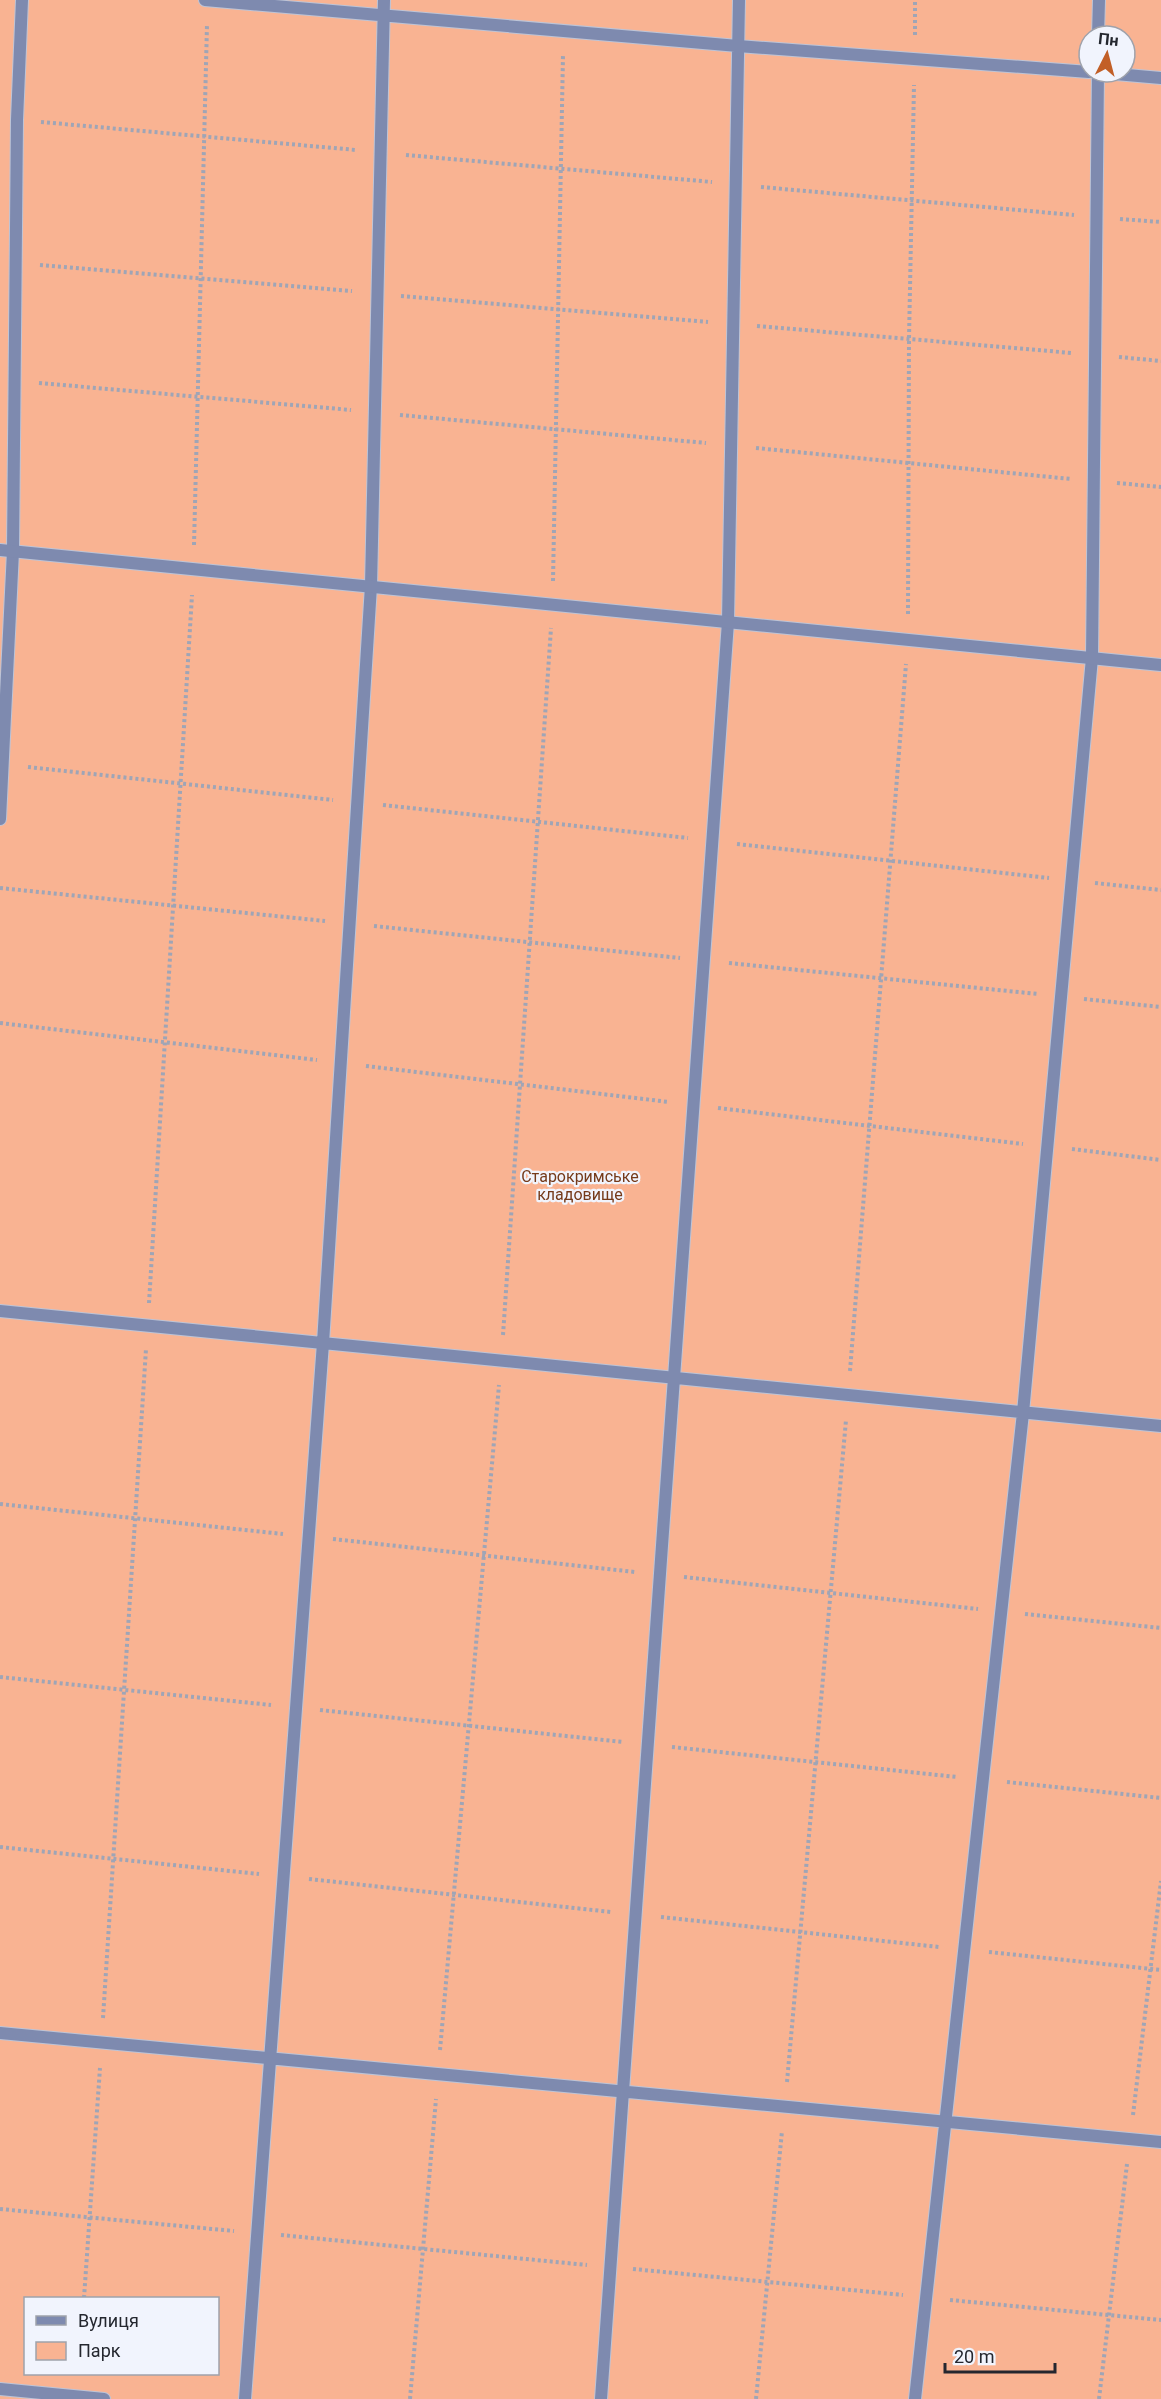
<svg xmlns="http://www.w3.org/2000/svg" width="1161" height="2399" font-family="Roboto,sans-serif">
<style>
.green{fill:#f9b392;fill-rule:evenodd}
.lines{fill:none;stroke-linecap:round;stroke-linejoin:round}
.service-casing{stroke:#bdc4d7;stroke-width:14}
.minor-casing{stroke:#bdc4d7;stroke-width:14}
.path{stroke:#9fa5b6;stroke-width:4;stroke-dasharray:3 3;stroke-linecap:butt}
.service{stroke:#7e8aaf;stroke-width:12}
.minor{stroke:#7e8aaf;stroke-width:12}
.labels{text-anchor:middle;stroke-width:4.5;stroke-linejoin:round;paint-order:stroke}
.park-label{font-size:16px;fill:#753a1a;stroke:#f1f4fd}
</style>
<rect width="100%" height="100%" fill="#dfe6fc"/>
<path class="green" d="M0,0H1161V2399H0ZM1089,36H1125V72H1089ZM26,2298H218V2374H26Z"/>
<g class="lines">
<g class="service-casing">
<path id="service" d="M205,0L738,46L1089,72
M1098,36L1099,0
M1093,72L1161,78
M0,819L13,551L17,120L22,0
M0,1311L1161,1426
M0,2033L1161,2142
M0,2389L104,2399
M245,2399L323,1343L371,586L384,0
M601,2399L728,622L739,0
M915,2399L1023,1413L1092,658L1098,72"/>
</g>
<g class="minor-casing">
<path id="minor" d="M0,550L1161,665"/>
</g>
<path class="path" d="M915,35V0
M41,122L356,150
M406,155L712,182
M761,187L1074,215
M1120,219L1161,222
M40,265L352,291
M401,296L708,322
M757,326L1072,353
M1119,357L1161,361
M39,383L351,410
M400,415L706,443
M756,448L1071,479
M1117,483L1161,487
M194,545L207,25
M553,581L563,55
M908,614L909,339L914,85
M28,767L333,800
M383,805L688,838
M737,844L1049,878
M1095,883L1161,890
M0,888L325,921
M374,926L680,958
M729,963L1038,994
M1084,999L1161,1007
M0,1023L317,1060
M366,1066L669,1102
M718,1108L1023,1144
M1072,1149L1161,1160
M149,1303L192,595
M503,1335L551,628
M850,1371L906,664
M0,1504L283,1534
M333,1539L635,1572
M684,1577L978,1609
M1025,1614L1161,1628
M0,1677L271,1705
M320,1710L623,1742
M672,1747L957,1777
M1007,1782L1161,1798
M0,1847L259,1874
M309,1879L611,1912
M661,1917L939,1947
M989,1952L1161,1970
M103,2018L146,1349
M440,2050L499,1385
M787,2082L846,1420
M1133,2115L1161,1881
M0,2209L234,2231
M281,2235L587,2265
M633,2269L903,2295
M84,2298L100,2068
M950,2300L1161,2320
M410,2399L436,2099
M756,2399L782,2131
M1099,2399L1127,2164"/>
<use href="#service" class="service"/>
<use href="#minor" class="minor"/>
</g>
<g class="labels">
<g class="park-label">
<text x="580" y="1182">Старокримське<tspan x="580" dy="18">кладовище</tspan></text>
</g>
</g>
<rect x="24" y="2297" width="195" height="78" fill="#f1f4fd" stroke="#9fa2ab" stroke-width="1.5"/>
<rect x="36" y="2316" width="30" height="9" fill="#7e8aaf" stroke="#9fa2ab" stroke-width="1.5"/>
<text x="78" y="2327" font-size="18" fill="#24272f">Вулиця</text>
<rect x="36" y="2342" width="30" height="18" fill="#f9b392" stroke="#9fa2ab" stroke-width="1.5"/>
<text x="78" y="2357" font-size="18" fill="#24272f">Парк</text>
<g transform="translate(1107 54) rotate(6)"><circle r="28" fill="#f1f4fd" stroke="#9fa2ab" stroke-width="1.5"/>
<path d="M0-4.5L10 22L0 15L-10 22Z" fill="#c25f27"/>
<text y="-9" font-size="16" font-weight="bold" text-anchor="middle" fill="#24272f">Пн</text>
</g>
<path d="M945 2363v9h110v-9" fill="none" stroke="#24272f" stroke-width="3"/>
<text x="954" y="2363" font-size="18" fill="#24272f" stroke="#f1f4fd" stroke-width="4.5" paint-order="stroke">20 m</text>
</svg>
